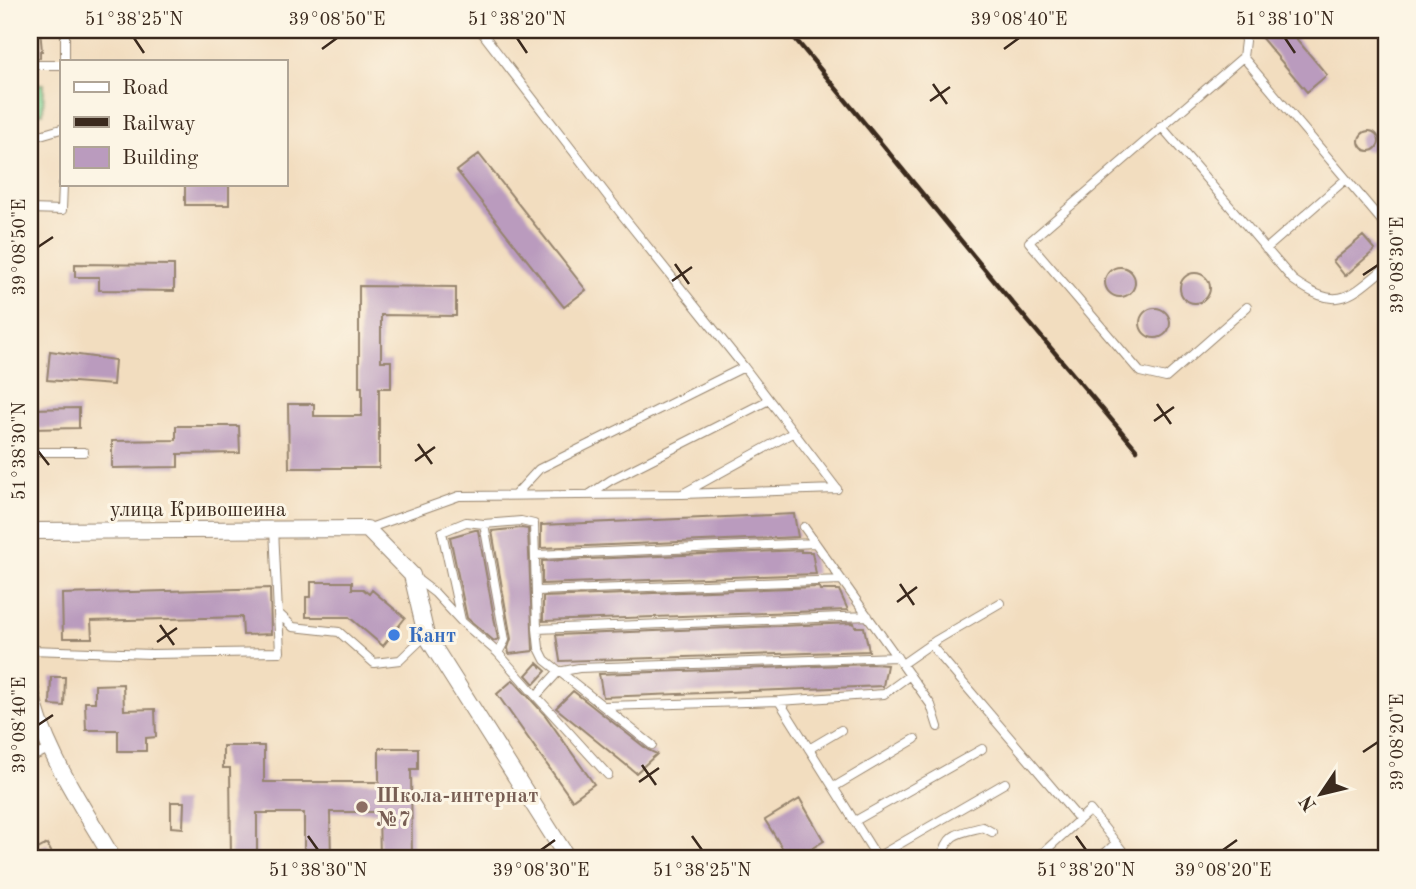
<svg xmlns="http://www.w3.org/2000/svg" width="1416" height="889" font-family="'Old Standard TT',serif">
<style>
.green{fill:#87d99a;stroke:#61825c;stroke-width:2}
.building{fill:#ba9bbe}
.lines{fill:none;stroke-linecap:round;stroke-linejoin:round}
.service-casing{stroke:#96846e;stroke-width:10}
.minor-casing{stroke:#96846e;stroke-width:18}
.service{stroke:#fff;stroke-width:8}
.minor{stroke:#fff;stroke-width:16}
.rail{stroke:#3b2a1e;stroke-width:4.5}
.ticks{fill:none;stroke:#3b2a1e;stroke-width:2.5}
.shop-dot{fill:#3f7fe0;stroke:#fcf5e5;stroke-width:2.5}
.education-dot{fill:#8d6e63;stroke:#fcf5e5;stroke-width:2.5}
.labels{text-anchor:middle;stroke-width:6;stroke-linejoin:round;paint-order:stroke}
.street-label{font-size:21px;fill:#3b2a1e;stroke:#fcf5e5}
.shop-label{font-size:21px;font-weight:bold;fill:#366cbe;stroke:#fcf5e5;text-anchor:start}
.education-label{font-size:21px;font-weight:bold;fill:#785e54;stroke:#fcf5e5;text-anchor:start}
.neatline{fill:none;stroke:#3b2a1e;stroke-width:2.5}
.ticks-label{font-size:18px;text-anchor:middle;fill:#3b2a1e}
</style>
<rect width="100%" height="100%" fill="#fcf5e5"/>
<filter id="ink" filterUnits="userSpaceOnUse"><feTurbulence type="fractalNoise" baseFrequency=".0143" numOctaves="2"/><feDisplacementMap in="SourceGraphic" scale="14" xChannelSelector="R" yChannelSelector="G"/><feConvolveMatrix kernelMatrix="1 2 1 2 8 2 1 2 1" color-interpolation-filters="sRGB"/></filter>
<filter id="wash" filterUnits="userSpaceOnUse"><feTurbulence type="fractalNoise" baseFrequency=".00686" numOctaves="4" result="noise"/><feDisplacementMap in="SourceGraphic" scale="28" xChannelSelector="R" yChannelSelector="G"/><feGaussianBlur stdDeviation="1.57" result="paint"/><feColorMatrix in="noise" values="0 0 0 0 0 0 0 0 0 0 0 0 0 0 0 0 0 1.4 0 .05"/><feComposite in="paint" operator="in"/></filter>
<g filter="url(#wash)">
<rect width="100%" height="100%" fill="#f2ddbf"/>
<path class="green" d="M30,84H44L43,113L30,112Z"/>
<g id="blocks">
<path class="building" d="M30,30H40L42,51H40V58H30Z
M1268,30H1289L1327,75L1307,92L1260,36Z
M1359 141a10 10 0 1 1 20 0a10 10 0 1 1-20 0Z
M479,154L586,290L564,307L457,171Z
M185,184H229V205H185Z
M1363,236L1375,250L1345,276L1333,261Z
M75,264L174,265V291L99,290V277H75Z
M1105 282a15 15 0 1 1 30 0a15 15 0 1 1-30 0Z
M1180 288a15 15 0 1 1 30 0a15 15 0 1 1-30 0Z
M359,286L456,287V316L381,315V361H391V388H379V468H289L288,404H314V416H362V387H359Z
M1140 323a15 15 0 1 1 30 0a15 15 0 1 1-30 0Z
M50,351L115,360L113,385L47,380Z
M79,408V428L30,429V409Z
M176,426H239L240,453L178,454V467L112,468V441L176,440Z
M794,514L798,537L541,548V525Z
M521,528L528,529L533,651L509,654L508,648L511,639L492,531Z
M475,530H478L498,639L494,641L467,618L450,537Z
M801,550V552H812L816,574L542,584V561Z
M311,582H352V589H363L369,594L372,590L405,618L383,646L349,617H306V597H311Z
M819,587L820,590H839L848,610L543,621V597Z
M270,588L271,634L243,635L242,617L91,621L92,638H63L62,594Z
M854,623L855,627H864L869,651L560,661L556,635Z
M537,663L546,671L534,684L526,675Z
M872,664L887,665L883,686L603,697L599,674Z
M51,677H65L64,706L50,705Z
M513,680L545,715L594,784L572,800L497,694Z
M123,684L124,710L155,709L156,737L146,738V751H118V730H86L85,702H95V685Z
M573,691L648,750L657,754L636,773L556,708Z
M223,746H264V782H379V748H418V769H411L412,859H380L379,812H330L331,859H304V813H257V859H231L230,768H223Z
M800,799L824,841L794,859H789L765,820Z
M171,802H184L183,828L171,827Z
M47,844L55,859H30V853Z"/>
</g>
</g>
<g filter="url(#ink)">
<use href="#blocks" fill-opacity="0" stroke="#96846e" stroke-width="2"/>
<g class="lines">
<g class="service-casing">
<path id="service" d="M480,30L623,216L744,367L837,489
M1243,30L1245,41L1243,57L1029,242L1140,372L1166,378L1247,307
M1243,57L1386,226
M65,61V30
M30,65H61
M1161,126L1293,280C1338,312 1349,298 1386,267
M30,138L61,129
M30,209L62,210L63,184
M1266,249L1346,179
M794,432L682,494L837,489
M30,452H84
M590,494L611,480L769,400
M515,495L539,469L744,367
M484,524L505,640L498,653
M804,527L931,705L938,727
M274,529L278,613L293,627L339,632L374,663L400,660L426,635
M367,529L459,496L682,494
M536,555L815,543
M414,577L435,593L461,621L498,653L536,696L558,672L579,668L897,657
M537,591L842,580
M461,620L442,532L466,522L484,524L521,521L534,524L537,629L539,648L545,660L652,745
M537,629L868,616
M930,644L1079,819
M30,650L152,654L280,652L278,613
M902,664L935,641L1000,603
M536,696L608,775
M779,701L877,857L1005,783
M605,706L779,701L884,694L910,675
M809,749L841,730
M30,758L51,748
M834,787L915,739
M855,821L982,749
M942,859C947,832 959,833 983,827L992,832
M1036,859L1090,810L1129,859
M1099,859L1116,843"/>
</g>
<g class="minor-casing">
<path id="minor" d="M30,531L367,529L412,575L426,635L568,859
M30,687C42,749 82,805 113,859"/>
</g>
<use href="#service" class="service"/>
<use href="#minor" class="minor"/>
<path class="rail" d="M788,30L995,282L1137,450"/>
</g>
</g>
<path class="ticks" d="M134,38L144,53M517,38L527,53M1285,38L1295,53M322,49L337,38M1004,49L1019,38M933,84L947,104M930,101L950,87M38,247L53,237M675,264L689,284M1363,275L1378,265M672,281L692,267M1157,404L1171,424M1154,421L1174,407M418,444L432,464M38,451L49,465M415,461L435,447M900,584L914,605M897,602L917,587M160,625L174,645M157,642L177,628M38,725L53,715M1363,752L1378,742M642,765L656,785M639,782L659,768M308,836L318,850M692,836L702,850M1076,836L1086,850M541,850L555,840M1223,850L1237,840"/>
<circle class="shop-dot" cx="394" cy="635" r="7"/>
<circle class="education-dot" cx="362" cy="807" r="7"/>
<g class="labels">
<g class="street-label">
<text x="198" y="516">улица Кривошеина</text>
</g>
<g class="shop-label">
<text x="408" y="642">Кант</text>
</g>
<g class="education-label">
<text x="376" y="802">Школа-интернат<tspan x="376" dy="24">№7</tspan></text>
</g>
</g>
<rect width="1416" height="889" fill="none" stroke="#fcf5e5" stroke-width="77"/>
<rect x="60" y="60" width="228" height="126" fill="#fcf5e5" stroke="#afa495" stroke-width="2"/>
<rect x="74" y="82" width="35" height="10" fill="#ffffff" stroke="#afa495" stroke-width="2"/>
<text x="122" y="94" font-size="21" fill="#3b2a1e">Road</text>
<rect x="74" y="117" width="35" height="10" fill="#3b2a1e" stroke="#afa495" stroke-width="2"/>
<text x="122" y="130" font-size="21" fill="#3b2a1e">Railway</text>
<rect x="74" y="147" width="35" height="21" fill="#ba9bbe" stroke="#afa495" stroke-width="2"/>
<text x="122" y="164" font-size="21" fill="#3b2a1e">Building</text>
<g transform="translate(1321 794) rotate(235)" stroke="#fcf5e5" stroke-width="5" paint-order="stroke">
<path d="M0-5L12 26L0 18L-12 26Z" fill="#3b2a1e"/>
<text y="-10" font-size="19" font-weight="bold" text-anchor="middle" fill="#3b2a1e">N</text>
</g>
<rect x="38" y="38" width="1340" height="812" class="neatline"/>
<g class="ticks-label">
<text x="134" y="25">51°38'25"N</text>
<text x="337" y="25">39°08'50"E</text>
<text x="517" y="25">51°38'20"N</text>
<text x="1019" y="25">39°08'40"E</text>
<text x="1285" y="25">51°38'10"N</text>
<text transform="translate(19 247) rotate(-90)" y="6">39°08'50"E</text>
<text transform="translate(1397 265) rotate(-90)" y="6">39°08'30"E</text>
<text transform="translate(19 451) rotate(-90)" y="6">51°38'30"N</text>
<text transform="translate(19 725) rotate(-90)" y="6">39°08'40"E</text>
<text transform="translate(1397 742) rotate(-90)" y="6">39°08'20"E</text>
<text x="318" y="876">51°38'30"N</text>
<text x="541" y="876">39°08'30"E</text>
<text x="702" y="876">51°38'25"N</text>
<text x="1086" y="876">51°38'20"N</text>
<text x="1223" y="876">39°08'20"E</text>
</g>
</svg>
